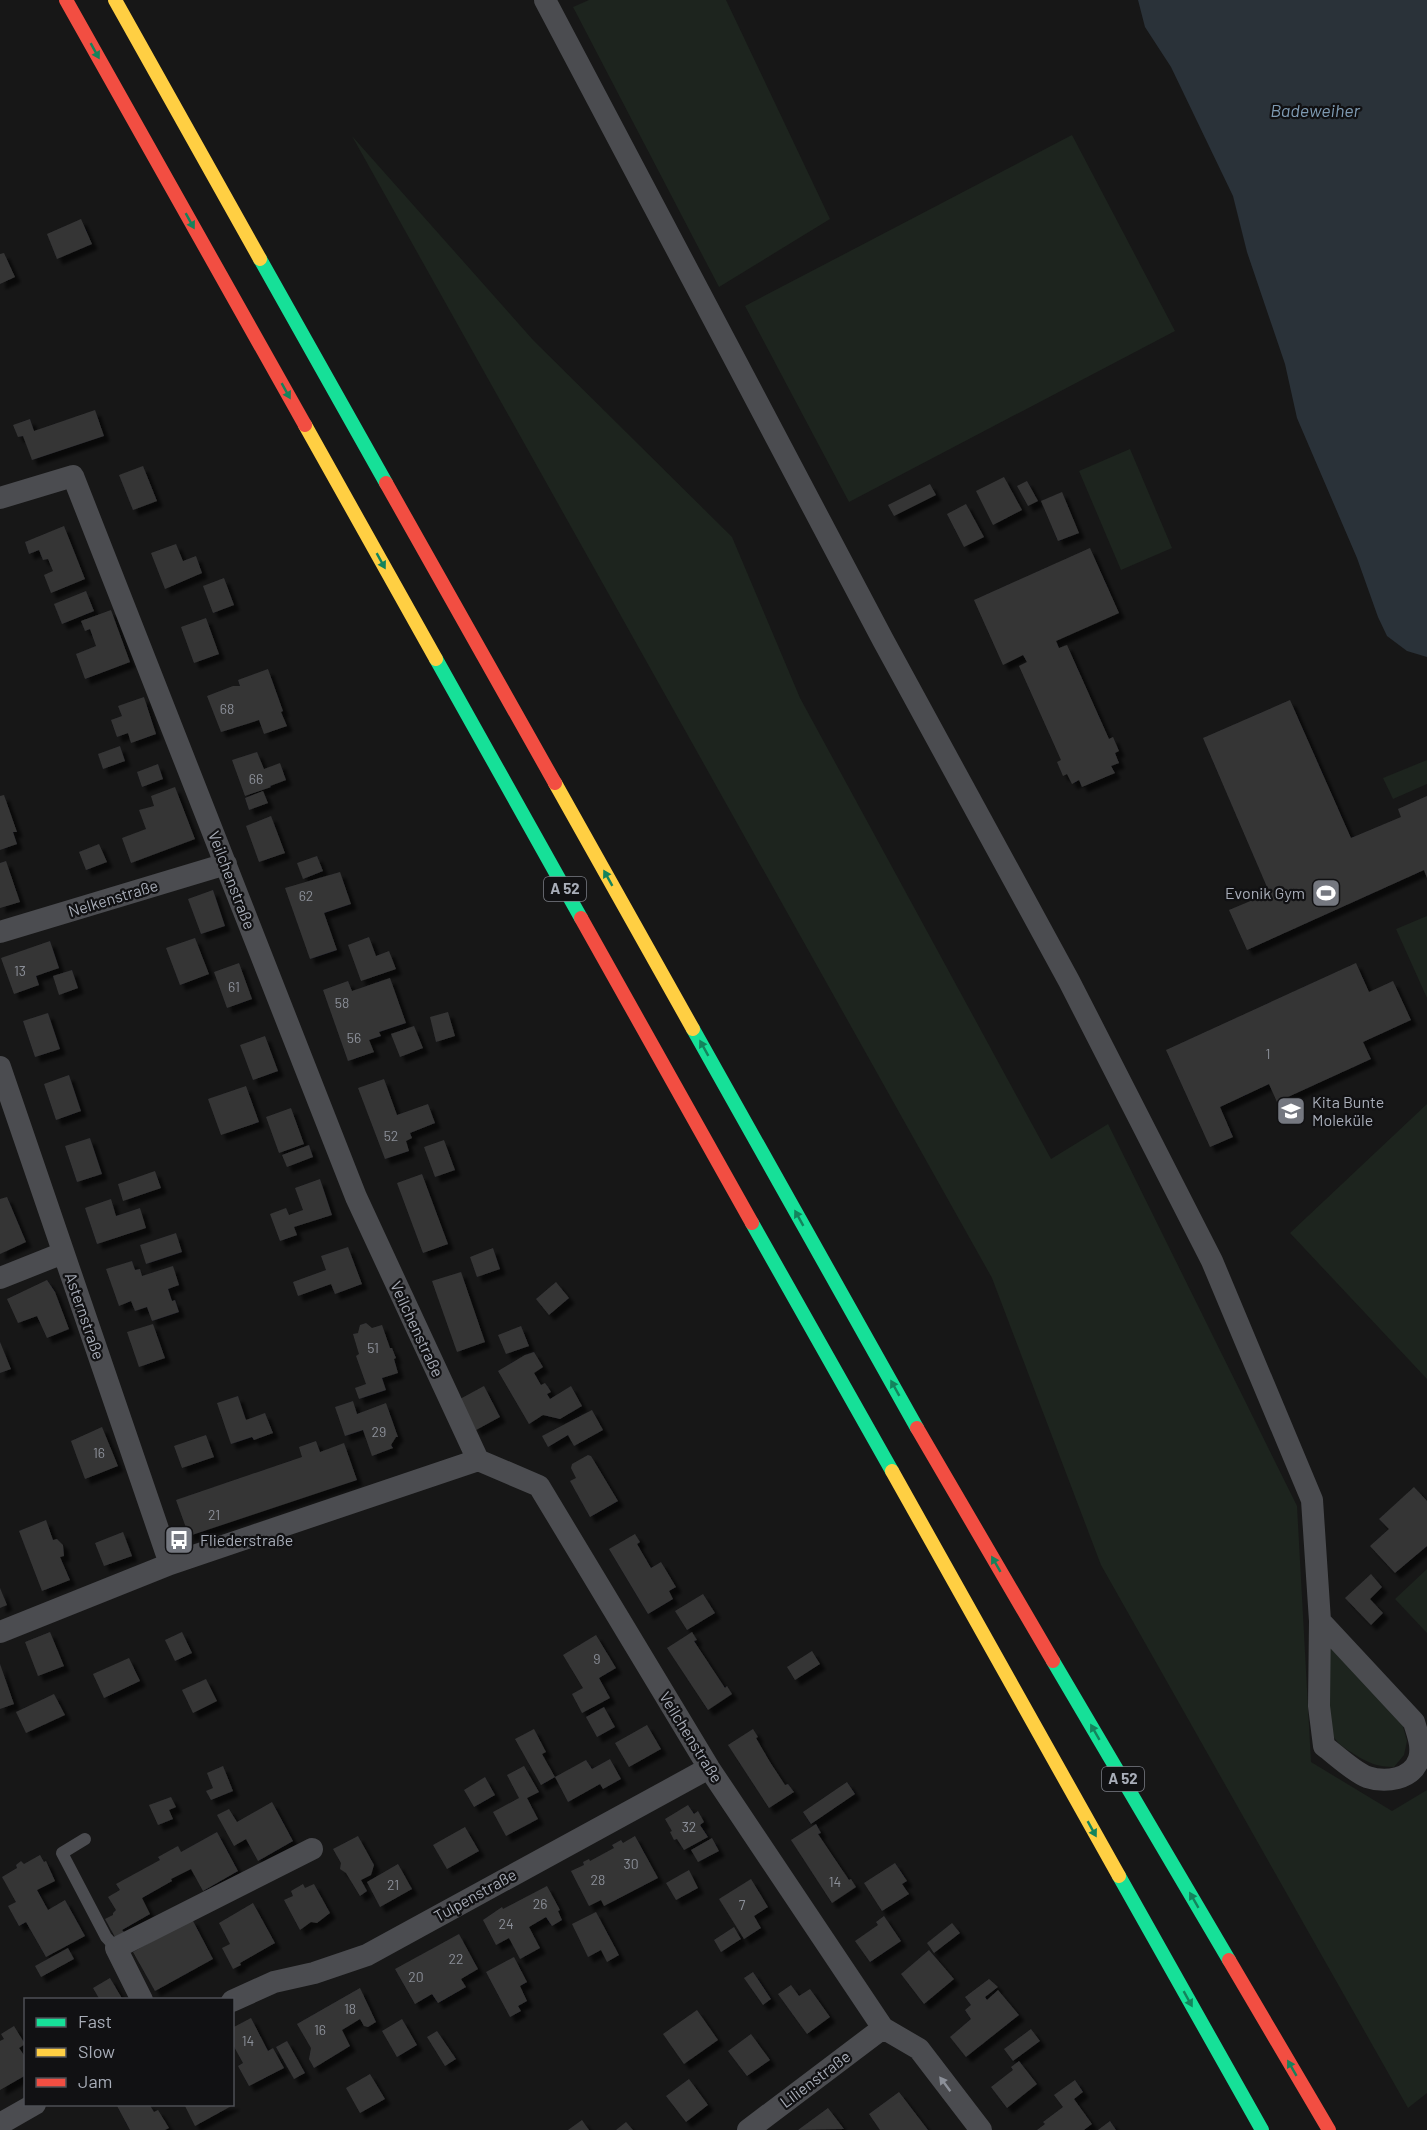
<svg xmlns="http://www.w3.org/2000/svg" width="1427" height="2130" font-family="Barlow,sans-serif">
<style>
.green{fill:#1d241e}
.water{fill:#2a3239}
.building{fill:#353536;filter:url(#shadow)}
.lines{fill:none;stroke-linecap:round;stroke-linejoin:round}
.lane{stroke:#4b4c50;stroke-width:12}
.street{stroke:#4b4c50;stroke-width:22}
.fast{stroke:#16e098;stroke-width:14}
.slow{stroke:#ffcf43;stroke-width:14}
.jam{stroke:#f24e42;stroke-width:14}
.oneway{fill:#14835c}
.oneway2{fill:#8c9099}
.labels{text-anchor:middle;stroke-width:4.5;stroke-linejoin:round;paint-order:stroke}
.number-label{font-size:14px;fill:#8b8f98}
.shield{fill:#111113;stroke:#7b7e86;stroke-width:1.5}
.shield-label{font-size:15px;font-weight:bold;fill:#a8adb8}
.street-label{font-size:16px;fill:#a8adb8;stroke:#111113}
.poi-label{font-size:16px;fill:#a8adb8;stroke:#111113;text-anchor:start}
.water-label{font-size:18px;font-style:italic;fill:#7f9bb3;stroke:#111113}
</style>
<defs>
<filter id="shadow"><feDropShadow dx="5.5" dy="5.5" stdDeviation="1.5" flood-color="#0009"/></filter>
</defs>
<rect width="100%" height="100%" fill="#171717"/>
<path class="green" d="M589,0H726L830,219L719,287L573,7Z
M1072,135L1175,331L849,502L745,306Z
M352,136L533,340L732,537L800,698L1051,1159L1108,1124L1297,1506L1311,1762L1392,1811L1427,1790V2093L1408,2108L1101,1565L992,1278Z
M1130,449L1172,548L1121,570L1079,471Z
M1427,760V784L1393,799L1383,778Z
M1427,916V998L1396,929Z
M1427,1104V1379L1290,1233Z
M1427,1569V1633L1395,1599Z
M1329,1646L1402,1723L1407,1741L1404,1755L1394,1767C1378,1767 1368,1763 1354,1754C1346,1749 1338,1744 1333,1736C1324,1720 1329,1666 1329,1646Z"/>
<path class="water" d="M1138,0H1427V657L1407,651L1387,636L1378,617L1357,558L1297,418L1285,364L1247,252L1233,196L1171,67L1145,27Z"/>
<path class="building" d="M81,219L92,244L57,259L47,234Z
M4,253L15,277L0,284V254Z
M95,410L104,436L32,460L23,436L18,437L13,425L30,419L34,431Z
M143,466L157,501L133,510L119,475Z
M1004,477L1022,510L993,525L976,491Z
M1027,481L1038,501L1028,506L1017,486Z
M930,484L936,495L894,516L888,505Z
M1062,492L1079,533L1058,541L1041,501Z
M966,504L984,537L964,547L947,514Z
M64,526L85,579L51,593L44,575L53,571L48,559L43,560L39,550L29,554L25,542Z
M176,544L183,561L196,556L202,573L165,589L151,553Z
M1090,548L1119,613L1056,641L1059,648L1067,645L1109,739L1113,737L1119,751L1115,753L1119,763L1111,766L1115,773L1082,787L1079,780L1072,784L1067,774L1063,776L1057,762L1061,760L1019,666L1027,662L1023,655L1003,665L974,600Z
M224,578L234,605L213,613L203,586Z
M86,591L94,611L62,624L54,604Z
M111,610L130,662L85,679L76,654L96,646L90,629L85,631L81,621Z
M206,618L219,654L194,663L181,627Z
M268,669L283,711L281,712L287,726L264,734L259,720L221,732L207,696L233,686H240L238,680Z
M144,697L156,734L131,743L128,733L117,737L111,720L122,716L118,706Z
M1290,700L1351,838L1401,817L1398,809L1427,796V878L1424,870L1247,950L1229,910L1272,892L1267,887L1203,738Z
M120,746L125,761L103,769L98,754Z
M257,752L264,769L280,763L286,780L270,786L271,787L245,796L232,760Z
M158,764L163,779L142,787L137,772Z
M175,787L195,839L131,863L122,838L146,829L139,810L154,806L151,796Z
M263,791L268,803L249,810L245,798Z
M4,795L17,832H13L17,844L0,850V796Z
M271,816L285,853L259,862L246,826Z
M99,844L107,862L86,870L79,852Z
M317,856L323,871L303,879L297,863Z
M6,861L20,902L0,908V863Z
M340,872L351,904L324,913L337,950L310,959L285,888Z
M213,890L225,926L201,934L188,899Z
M369,937L376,956L389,951L396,969L361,981L348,945Z
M195,938L209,974L180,985L166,948Z
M50,941L59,968L36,976L39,985L14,994L1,958Z
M239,963L252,999L227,1008L214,972Z
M1356,963L1369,992L1393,981L1411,1020L1363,1042L1371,1059L1277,1102L1269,1084L1220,1107L1233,1137L1210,1147L1166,1050Z
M72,970L78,988L59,995L53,976Z
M390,978L406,1023L379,1032L381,1036L369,1040L374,1052L348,1061L323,990L348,981L352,991Z
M448,1012L455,1036L436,1042L430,1017Z
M48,1013L60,1049L35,1057L23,1021Z
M414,1026L423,1048L400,1057L391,1034Z
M265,1036L278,1071L253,1080L240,1045Z
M69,1075L81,1111L56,1120L44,1084Z
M384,1079L397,1115L428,1104L435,1123L410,1133L412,1138L406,1141L409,1151L385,1159L358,1088Z
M246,1086L259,1122L221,1135L208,1099Z
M291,1108L304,1144L279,1153L266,1117Z
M90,1138L102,1174L77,1182L65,1146Z
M444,1140L455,1170L435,1177L424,1147Z
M309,1145L313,1157L287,1167L282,1155Z
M155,1171L161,1188L123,1201L118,1184Z
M422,1174L448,1244L423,1253L397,1183Z
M320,1179L332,1215L294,1227L297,1235L280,1241L270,1214L286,1208L289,1215L303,1210L295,1188Z
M7,1197L26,1242L0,1254V1199Z
M111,1199L116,1216L140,1208L146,1228L97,1244L85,1208Z
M176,1233L182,1252L146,1264L140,1245Z
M348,1247L362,1284L335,1294L331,1284L298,1296L293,1282L326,1270L321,1256Z
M493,1248L500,1269L477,1277L470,1257Z
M132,1261L135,1270L140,1269L142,1276L173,1266L179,1285L168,1289L172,1301L175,1300L179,1312L152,1321L147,1307L135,1311L131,1301L119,1306L106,1269Z
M461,1272L485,1342L457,1352L432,1281Z
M47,1280L55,1292L69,1329L47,1338L37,1316L18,1323L7,1299Z
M556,1282L569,1298L549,1315L536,1299Z
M366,1323L372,1328L382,1325L390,1348H392L396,1358L394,1359L398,1373L382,1378L386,1390L359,1399L355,1388L366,1384L356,1356L359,1354L353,1334L358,1333L360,1325Z
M153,1324L165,1358L139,1367L127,1332Z
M521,1326L529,1346L506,1354L498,1335Z
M0,1342L11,1369L0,1373Z
M534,1352L543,1367L534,1373L541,1385L545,1383L548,1387L551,1392L547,1394L550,1399L571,1386L582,1406L560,1419L543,1415L529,1424L498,1371L525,1355Z
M484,1386L500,1417L476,1430L460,1399Z
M238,1396L246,1420L265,1413L273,1433L254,1440L252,1437L231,1444L217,1403Z
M353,1401L357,1414L386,1403L398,1437H396L391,1445L393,1448L372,1456L363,1430L345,1436L335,1407Z
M592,1410L603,1430L574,1446L568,1435L548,1447L542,1436Z
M102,1427L118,1466L85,1479L71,1441Z
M206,1435L214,1457L182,1468L174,1446Z
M316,1441L320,1452L344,1443L357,1480L189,1536L176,1500L302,1457L299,1447Z
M588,1455L591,1456L618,1501L590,1517L570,1481L576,1478L571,1468L572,1464Z
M1414,1487L1427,1501V1546L1395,1573L1370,1546L1389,1529L1379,1519Z
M46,1520L53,1540L57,1539L63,1545L64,1556L60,1557L70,1580L42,1591L19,1531Z
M123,1532L132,1556L104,1566L95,1543Z
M635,1534L640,1542L637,1544L651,1568L661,1562L676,1587L669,1591L673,1599L648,1614L609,1549Z
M1371,1574L1382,1587L1370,1599L1383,1613L1371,1625L1345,1598Z
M0,1588L7,1605L0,1608Z
M703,1594L715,1613L687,1630L675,1611Z
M50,1632L64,1666L38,1676L25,1642Z
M182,1632L192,1653L175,1661L165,1640Z
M692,1632L697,1640L694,1641L725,1688L727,1686L732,1694L708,1710L667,1648Z
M596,1635L616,1668L599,1678L610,1698L582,1713L572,1694L583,1688L563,1655Z
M812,1651L820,1664L795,1680L787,1667Z
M129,1658L140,1681L104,1698L93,1674Z
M0,1664L14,1704L0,1709Z
M206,1679L217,1701L193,1713L182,1690Z
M54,1694L65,1715L26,1733L16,1712Z
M604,1707L615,1727L597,1737L586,1717Z
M647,1725L661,1749L629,1767L615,1743Z
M534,1729L546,1752L542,1754L555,1777L541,1785L515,1739Z
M753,1729L758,1737L756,1738L770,1762L785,1785L788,1784L794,1792L769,1808L728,1745Z
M610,1759L621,1779L603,1789L600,1784L568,1802L555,1777L586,1760L592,1769Z
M223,1766L233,1791L211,1800L206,1791L213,1788L207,1773Z
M524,1766L539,1792L527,1798L538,1819L506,1836L493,1812L519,1798L507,1775Z
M485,1777L495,1795L474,1807L464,1790Z
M847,1782L855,1794L811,1824L803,1812Z
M171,1797L176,1807L169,1810L173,1819L158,1825L149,1805Z
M272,1802L293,1841L258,1861L246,1839L234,1846L217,1815L229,1809L237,1822Z
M688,1805L694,1814L698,1811L704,1822L700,1825L708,1837L684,1850L677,1839L674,1840L670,1832L672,1831L665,1819Z
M816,1824L821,1833L818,1834L849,1880L851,1879L856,1887L832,1903L791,1840Z
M465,1827L479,1851L447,1869L433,1845Z
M217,1832L238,1871L203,1891L191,1869L171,1879L172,1881L142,1898L150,1914L122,1930L124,1932L115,1937L105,1919L113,1915V1913L116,1910L108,1897L120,1890L116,1884L160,1860L158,1857L178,1846L181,1852Z
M358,1836L374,1865L371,1875L361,1880L367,1891L360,1896L346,1873L340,1869L341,1863L333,1849Z
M635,1836L658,1878L604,1906L601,1900L589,1906L571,1871L584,1865L583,1862L589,1859L590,1861L614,1848L612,1845L621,1840L623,1843Z
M712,1838L719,1851L698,1862L691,1850Z
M40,1855L44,1862L46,1861L55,1881L37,1890L48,1910L65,1900L85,1936L46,1957L26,1922L19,1926L14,1917L8,1906L16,1902L2,1877L17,1868L16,1865L21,1861L24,1864Z
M895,1863L907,1881L902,1884L909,1894L882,1911L864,1883Z
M398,1864L412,1889L380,1907L367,1882Z
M689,1870L698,1888L676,1900L666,1883Z
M751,1879L768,1907L754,1916L761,1928L744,1939L719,1899Z
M303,1884L305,1888L314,1884L330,1913L317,1923L311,1922L300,1930L284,1900L293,1896L291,1891Z
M547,1886L560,1910L558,1911L562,1920L552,1926L546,1917L529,1927L540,1948L520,1959L509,1938L496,1945L483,1920L502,1907L503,1909Z
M253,1903L275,1943L240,1963L241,1965L233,1969L222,1948L230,1944L219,1923Z
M596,1912L619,1955L607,1962L601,1950L588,1957L572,1924Z
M884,1916L901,1941L870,1962L855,1941L878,1925L876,1922Z
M192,1919L213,1959L155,1991L133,1952Z
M952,1923L960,1933L934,1953L927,1943Z
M734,1927L741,1939L721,1952L714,1940Z
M459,1934L478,1969L461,1979L466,1987L438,2003L432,1994L415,2004L395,1969Z
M68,1948L74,1959L41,1977L35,1966Z
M929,1950L954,1979L924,2004L901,1974Z
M514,1957L527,1982L520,1986L527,2001L518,2006L521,2011L510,2017L486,1972Z
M753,1972L771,1999L763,2005L744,1978Z
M110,1978L123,2000H100L93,1988Z
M989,1979L998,1987L985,1997L987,2000L998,1990L1019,2015L966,2057L950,2037L971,2019L965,2010L971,2005L965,1997Z
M791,1985L799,1996L810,1989L830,2017L807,2034L778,1994Z
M360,1988L376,2022L368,2027L364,2026L360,2019L342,2030L350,2046L314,2068L309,2059L311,2048L297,2024Z
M697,2010L718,2040L684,2064L663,2034Z
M251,2018L268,2051L273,2048L284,2068L249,2086L238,2066L243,2063L232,2043V2028Z
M402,2019L417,2045L397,2057L382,2031Z
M14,2026L25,2044L19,2048L26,2058V2075L0,2090V2041L4,2039L1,2034Z
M1031,2029L1040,2041L1013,2061L1004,2049Z
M437,2031L456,2059L445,2066L427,2037Z
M751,2034L770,2060L747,2076L728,2051Z
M287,2041L305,2073L294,2079L276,2047Z
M1019,2061L1037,2084L1007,2108L991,2087L1013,2070L1011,2067Z
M370,2074L385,2099L360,2113L346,2088Z
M689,2079L708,2105L686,2122L666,2096Z
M1075,2080L1083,2092L1074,2099L1092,2124L1084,2130H1037L1045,2124L1043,2122L1063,2107L1054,2095Z
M899,2092L928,2130H880L869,2114Z
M116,2104H149L154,2112L158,2110L169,2128L165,2130H130Z
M184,2104H235L195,2126Z
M828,2108L844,2129L798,2130Z
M582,2120L589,2130H568Z
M1110,2121L1116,2130H1098Z
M626,2122L633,2130H616Z"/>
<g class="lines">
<path class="lane" d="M85,1839L62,1853L106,1937L116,1948"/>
<path class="street" d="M545,0L883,640L1069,981L1212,1261L1312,1500L1320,1621L1319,1706L1324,1746C1336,1755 1354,1772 1367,1777C1385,1783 1412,1780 1419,1759C1423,1746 1417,1733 1414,1722L1320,1621
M0,498L73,476L356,1197L478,1460L539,1486L709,1768L883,2028L919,2049L981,2130
M0,932L226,864
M0,1067L170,1564
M0,1278L63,1253
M0,1632L170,1564L478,1460
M142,2000L116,1948L312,1849
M232,2001L274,1982L314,1973L367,1955L709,1768
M0,2124L35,2104
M748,2130L883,2028"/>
<path class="fast" d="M260,259L386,483
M436,659L581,918
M693,1029L917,1428
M752,1223L892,1471
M1053,1661L1229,1960
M1119,1876L1262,2130"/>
<path class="slow" d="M115,0L260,259
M305,425L436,659
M555,783L693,1029
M892,1471L1119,1876"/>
<path class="jam" d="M66,0L305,425
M386,483L555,783
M581,918L752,1223
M917,1428L1053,1661
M1229,1960L1329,2130"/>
</g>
<defs><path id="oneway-solid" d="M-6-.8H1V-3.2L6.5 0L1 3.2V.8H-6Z" transform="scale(1.5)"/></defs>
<g class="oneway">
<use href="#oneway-solid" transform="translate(95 51) rotate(61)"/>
<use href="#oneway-solid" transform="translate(190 221) rotate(61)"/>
<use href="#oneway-solid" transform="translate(286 391) rotate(61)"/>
<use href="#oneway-solid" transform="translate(381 561) rotate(61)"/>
<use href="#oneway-solid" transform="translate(608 878) rotate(-119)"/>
<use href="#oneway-solid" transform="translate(704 1048) rotate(-119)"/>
<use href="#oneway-solid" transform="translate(799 1218) rotate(-119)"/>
<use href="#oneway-solid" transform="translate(895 1388) rotate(-119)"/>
<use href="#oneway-solid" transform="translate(996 1564) rotate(-120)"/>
<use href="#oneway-solid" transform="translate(1095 1732) rotate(-120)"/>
<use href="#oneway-solid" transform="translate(1092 1829) rotate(61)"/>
<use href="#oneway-solid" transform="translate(1194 1900) rotate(-120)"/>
<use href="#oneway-solid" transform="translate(1188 1999) rotate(61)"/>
<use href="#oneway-solid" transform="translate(1292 2068) rotate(-120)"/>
</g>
<use class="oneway2" href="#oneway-solid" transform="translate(945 2084) rotate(-127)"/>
<defs>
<g id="stadium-square" transform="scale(1.5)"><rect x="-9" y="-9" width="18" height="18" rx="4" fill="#757880" stroke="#111113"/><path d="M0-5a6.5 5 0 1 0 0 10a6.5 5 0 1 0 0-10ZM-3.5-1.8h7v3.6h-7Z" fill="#fff"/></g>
<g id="school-square" transform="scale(1.5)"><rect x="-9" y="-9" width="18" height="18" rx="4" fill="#757880" stroke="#111113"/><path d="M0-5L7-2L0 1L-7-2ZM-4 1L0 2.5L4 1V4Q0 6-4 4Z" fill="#fff"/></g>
<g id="bus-square" transform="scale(1.5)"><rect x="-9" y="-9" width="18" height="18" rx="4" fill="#757880" stroke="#111113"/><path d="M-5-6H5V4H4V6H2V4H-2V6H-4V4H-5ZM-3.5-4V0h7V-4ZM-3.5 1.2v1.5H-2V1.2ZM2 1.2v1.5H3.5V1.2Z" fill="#fff"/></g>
</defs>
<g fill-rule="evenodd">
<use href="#stadium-square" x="1326" y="893"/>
<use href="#school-square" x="1291" y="1111"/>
<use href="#bus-square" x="179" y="1540"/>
</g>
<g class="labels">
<g class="number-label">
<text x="227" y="714">68</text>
<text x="256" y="784">66</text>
<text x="306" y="901">62</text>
<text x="20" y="976">13</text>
<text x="234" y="992">61</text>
<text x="342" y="1008">58</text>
<text x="354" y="1043">56</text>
<text x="1268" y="1059">1</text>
<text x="391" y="1141">52</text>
<text x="373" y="1353">51</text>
<text x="379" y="1437">29</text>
<text x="99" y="1458">16</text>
<text x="214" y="1520">21</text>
<text x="597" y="1664">9</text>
<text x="689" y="1832">32</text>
<text x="631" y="1869">30</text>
<text x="598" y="1885">28</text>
<text x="835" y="1887">14</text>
<text x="393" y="1890">21</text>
<text x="540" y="1909">26</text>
<text x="742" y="1910">7</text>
<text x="506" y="1929">24</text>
<text x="456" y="1964">22</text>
<text x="416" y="1982">20</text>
<text x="350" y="2014">18</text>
<text x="320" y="2035">16</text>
<text x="248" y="2046">14</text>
</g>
<g class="shield">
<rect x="544" y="877" width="42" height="24" rx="4.5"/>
<rect x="1102" y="1767" width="42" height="24" rx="4.5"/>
</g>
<g class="shield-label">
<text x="565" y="894">A 52</text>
<text x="1123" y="1784">A 52</text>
</g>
<g class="street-label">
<text transform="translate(232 880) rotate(69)" y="6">Veilchenstraße</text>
<text transform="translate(113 898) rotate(-17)" y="6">Nelkenstraße</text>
<text transform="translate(85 1316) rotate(71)" y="6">Asternstraße</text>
<text transform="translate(417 1329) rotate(65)" y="6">Veilchenstraße</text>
<text transform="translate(691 1737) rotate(58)" y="6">Veilchenstraße</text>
<text transform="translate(475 1895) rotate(-29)" y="6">Tulpenstraße</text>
<text transform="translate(815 2079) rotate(-37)" y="6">Lilienstraße</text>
</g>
<g class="poi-label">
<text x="1305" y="899" text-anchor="end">Evonik Gym</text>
<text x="1312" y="1108">Kita Bunte<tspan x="1312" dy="18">Moleküle</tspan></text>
<text x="200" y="1546">Fliederstraße</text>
</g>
<g class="water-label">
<text x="1315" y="117">Badeweiher</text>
</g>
</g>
<rect x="24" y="1998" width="210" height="108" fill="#111113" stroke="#4d4f55" stroke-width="1.5"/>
<rect x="36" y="2018" width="30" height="9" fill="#16e098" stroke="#4d4f55" stroke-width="1.5"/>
<text x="78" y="2028" font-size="18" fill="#a8adb8">Fast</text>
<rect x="36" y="2048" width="30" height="9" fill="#ffcf43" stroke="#4d4f55" stroke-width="1.5"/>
<text x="78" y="2058" font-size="18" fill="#a8adb8">Slow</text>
<rect x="36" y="2078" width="30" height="9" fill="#f24e42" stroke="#4d4f55" stroke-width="1.5"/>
<text x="78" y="2088" font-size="18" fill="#a8adb8">Jam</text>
</svg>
